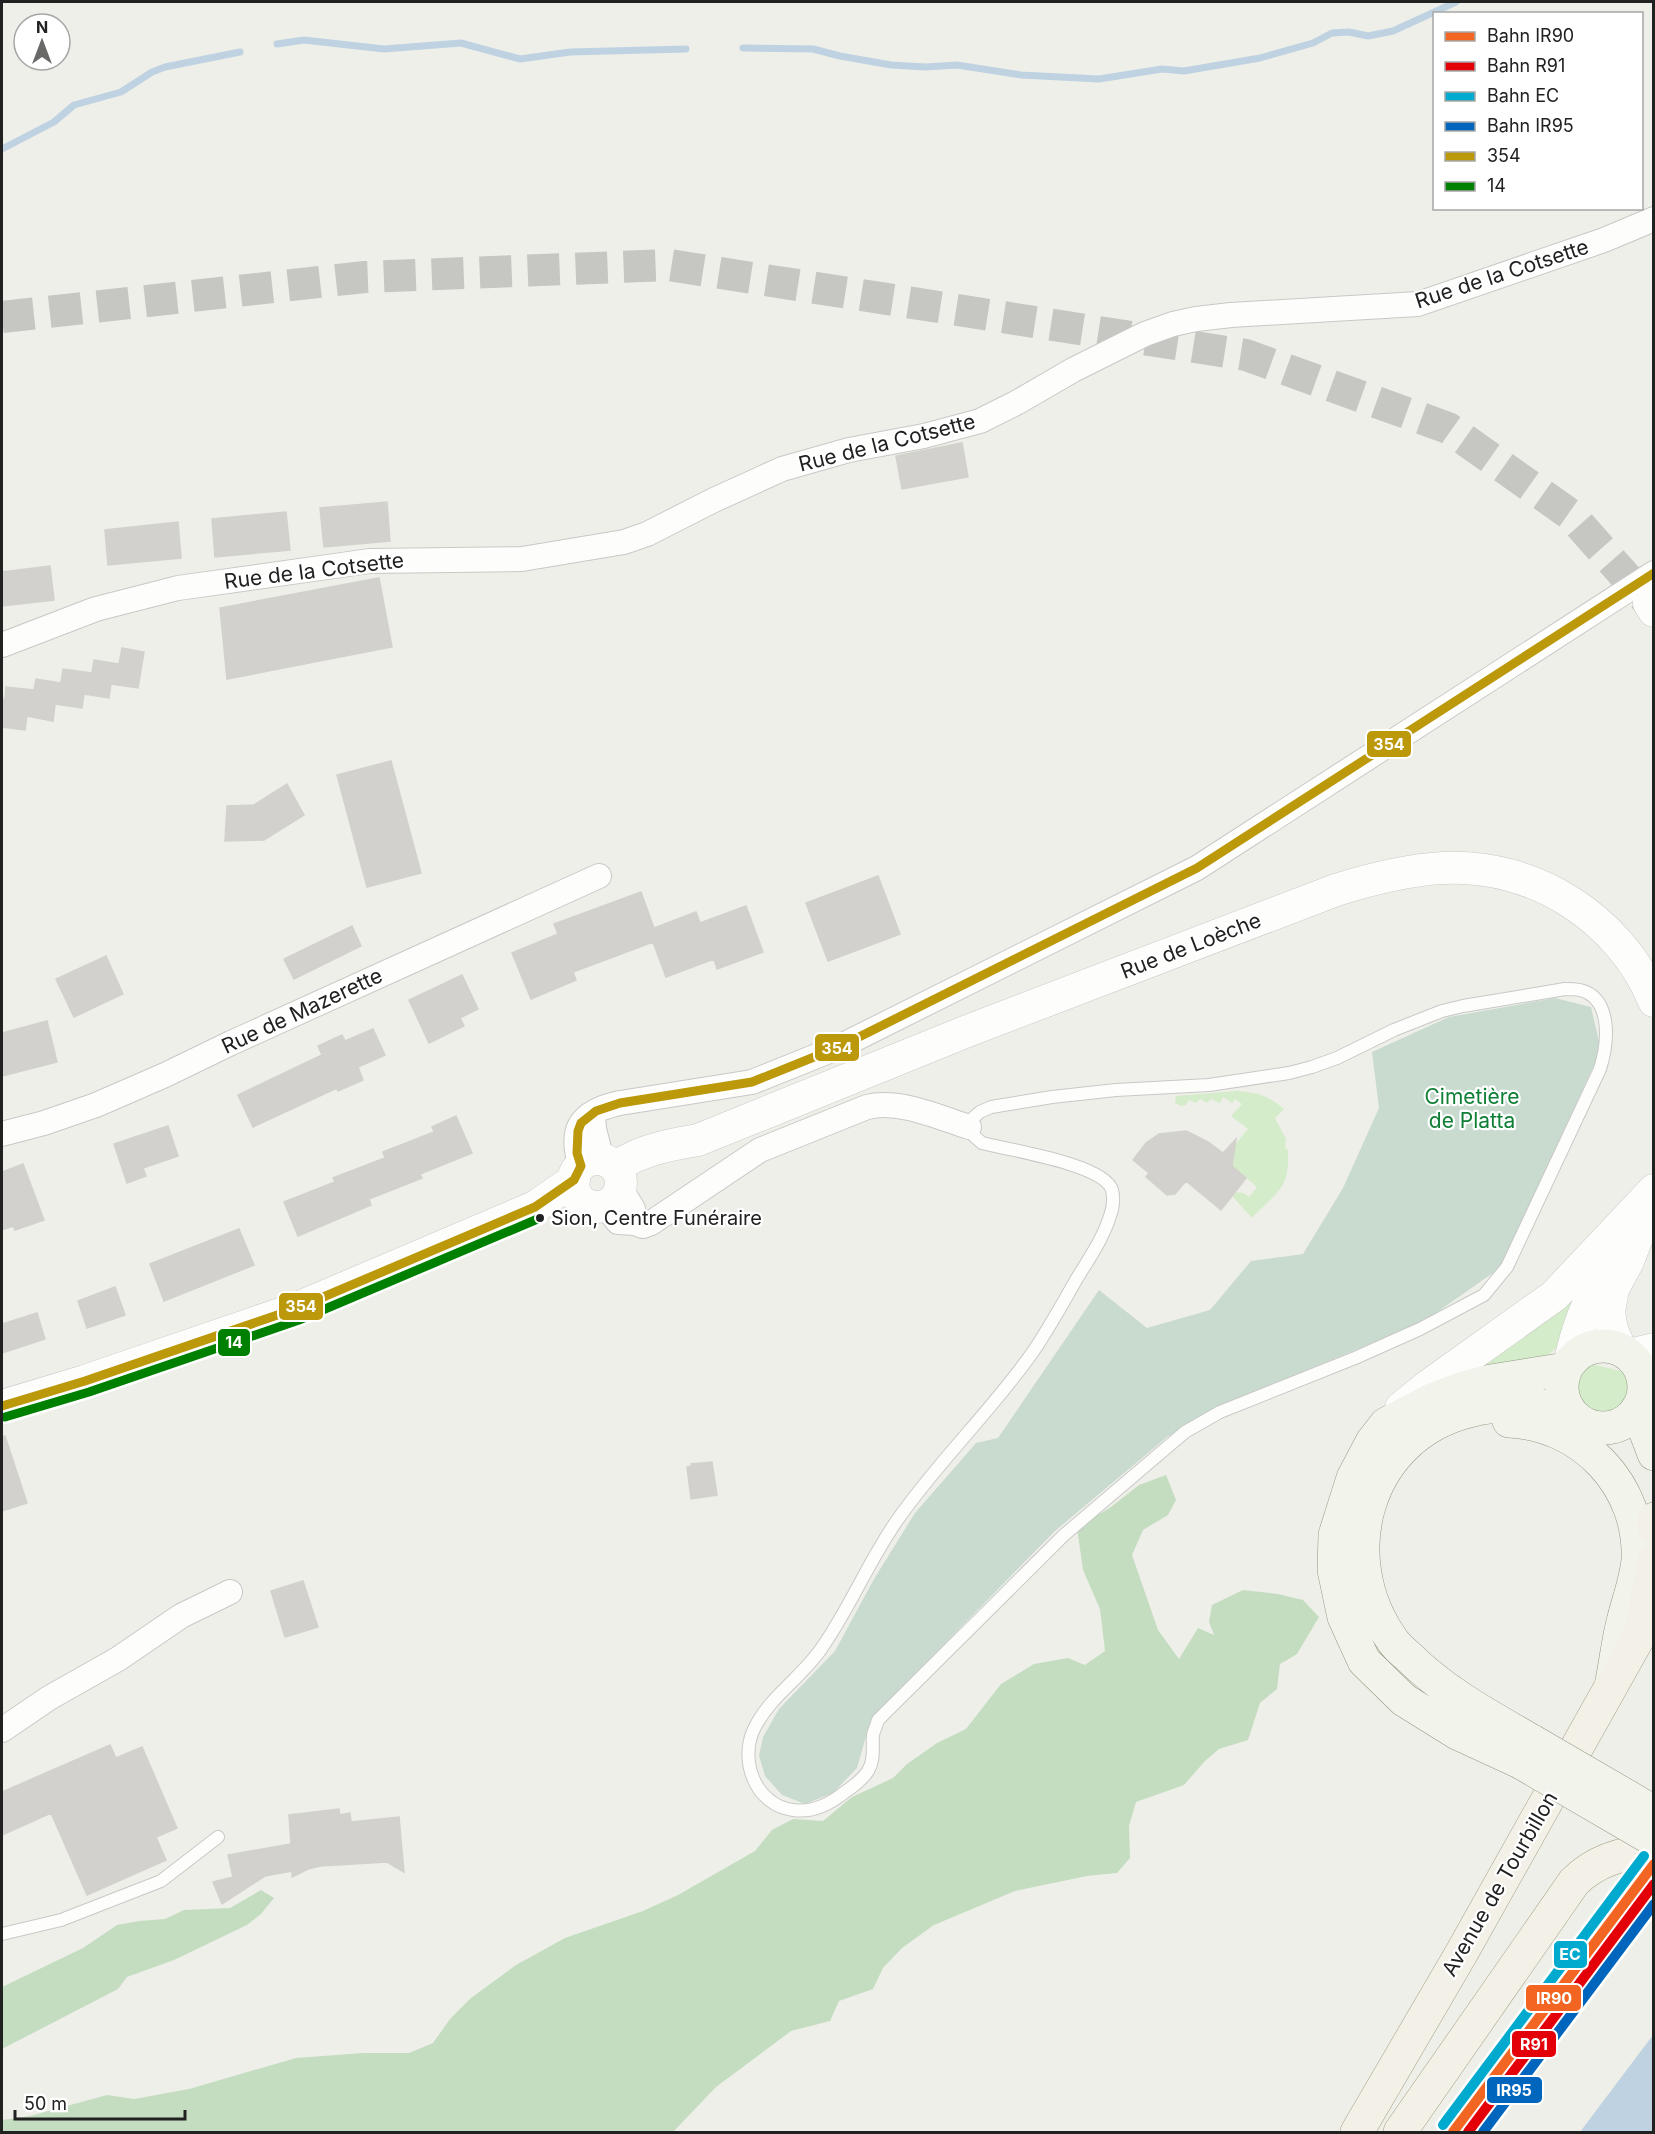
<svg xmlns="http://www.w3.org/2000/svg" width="1655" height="2134" font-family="Inter,sans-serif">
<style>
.grass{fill:#d4ecca}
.forest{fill:#c4ddc0}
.cemetery{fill:#c9dace}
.water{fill:#bfd2e1}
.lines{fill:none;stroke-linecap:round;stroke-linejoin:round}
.stream{stroke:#bfd2e1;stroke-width:7}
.building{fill:#d2d1cd;stroke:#d2d1cb;stroke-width:1.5}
.tertiary-tunnel{stroke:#c6c6c2;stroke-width:32;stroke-dasharray:32 16;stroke-linecap:butt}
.service-casing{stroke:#c8c8c6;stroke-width:14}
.minor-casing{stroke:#c8c8c6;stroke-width:26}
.tertiary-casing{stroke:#c8c8c6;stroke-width:33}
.secondary-casing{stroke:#929a82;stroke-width:34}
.primary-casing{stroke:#a5a386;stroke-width:34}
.service{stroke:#fdfdfc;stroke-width:12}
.minor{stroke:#fdfdfc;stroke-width:24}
.tertiary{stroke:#fdfdfc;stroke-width:32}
.secondary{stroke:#f2f4ec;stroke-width:33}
.primary{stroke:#f2f0e7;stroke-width:33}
.secondary-bridge-casing{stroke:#929a82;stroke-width:34;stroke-linecap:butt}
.secondary-bridge{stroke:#f2f4ec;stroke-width:33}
.bus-1-casing{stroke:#fff;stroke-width:14}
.bus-2-casing{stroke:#fff;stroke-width:14}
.bus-1{stroke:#bc990a;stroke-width:9}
.bus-2{stroke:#008000;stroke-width:9}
.rail-1-casing{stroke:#fff;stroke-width:15}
.rail-2-casing{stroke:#fff;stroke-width:15}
.rail-3-casing{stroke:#fff;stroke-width:15}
.rail-4-casing{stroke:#fff;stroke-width:15}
.rail-1{stroke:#f26522;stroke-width:10}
.rail-2{stroke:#e30009;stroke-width:10}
.rail-3{stroke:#00a9ce;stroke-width:10}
.rail-4{stroke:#0065bd;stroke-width:10}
.bus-dot{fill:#212121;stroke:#fff;stroke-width:2}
.labels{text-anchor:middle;stroke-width:4.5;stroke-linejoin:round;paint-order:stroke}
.bus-label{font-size:20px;fill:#212121;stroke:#fff;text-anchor:start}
.street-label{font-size:21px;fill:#212121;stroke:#fff}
.park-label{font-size:21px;fill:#0f7f35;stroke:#fff}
.line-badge{stroke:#fff;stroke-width:2}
.badge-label{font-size:16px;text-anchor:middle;font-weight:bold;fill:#fff}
</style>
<rect width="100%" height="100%" fill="#efefea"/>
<path class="grass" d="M1235,1091C1257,1092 1267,1095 1284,1109L1275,1118L1286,1139L1285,1148L1288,1150C1290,1190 1276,1192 1252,1218L1232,1196L1235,1192L1244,1193L1249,1197L1257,1187L1226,1161L1234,1152L1233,1147L1248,1129L1231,1116L1242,1104L1235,1099L1232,1103L1223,1097L1220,1103L1211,1099L1207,1103L1200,1099L1196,1103L1189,1100L1186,1105L1181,1106L1175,1103L1176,1096Z
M1573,1296L1578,1299L1559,1346L1543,1359L1469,1370Z
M1591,1364L1621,1371L1630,1376C1640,1425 1564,1418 1575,1380C1578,1372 1583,1367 1591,1364Z"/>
<path class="forest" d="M1166,1475L1176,1500L1168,1515L1143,1530L1132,1555L1158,1630L1179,1659L1198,1628L1214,1635L1209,1622L1212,1605L1243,1590L1278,1594L1303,1600L1319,1617L1297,1654L1280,1664L1277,1689L1260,1703L1248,1740L1219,1749L1205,1761L1184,1785L1136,1802L1129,1826L1130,1858L1117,1873L1087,1876L1015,1891L934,1925L902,1948L883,1968L873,1989L839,2001L830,2021L791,2031L716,2087L673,2132H2V2120L30,2116L107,2095L134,2099L189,2089L296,2058L363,2053H409L433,2043L450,2019L471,1998L516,1965L565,1938L643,1911L678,1895L755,1851L772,1830L793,1819L823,1821L852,1797L893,1778L907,1764L937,1743L966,1729L1001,1684L1034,1664L1068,1658L1085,1665L1105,1651L1100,1609L1083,1570L1077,1528L1111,1507L1139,1485Z
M261,1890L274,1898L261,1914L247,1925L174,1960L127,1977L118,1989L2,2049V1987L83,1948L117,1925L139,1921L165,1919L184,1910L230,1908Z"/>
<path class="cemetery" d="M1555,998L1591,1007L1601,1050L1500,1268L1423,1322L1222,1405L1167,1437L1055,1531L871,1719L857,1768L833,1793L805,1804L782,1795L765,1776L759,1756L763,1737L779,1709L835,1651L874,1579L915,1513L976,1443L998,1438L1099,1290L1147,1328L1210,1310L1251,1261L1303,1254L1343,1188L1379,1108L1372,1052L1449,1017Z"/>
<path class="water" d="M1653,2035V2132H1580Z"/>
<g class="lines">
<path class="stream" d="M277,44L304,40L384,49L461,43L520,59L570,52L686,49
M743,48L813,49L840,56L891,65L926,67L957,65L1021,75L1099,79L1162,69L1184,71L1260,58L1313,43L1332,33L1349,32L1368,36L1393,31L1456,2
M2,149L54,122L74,105L121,92L152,72L165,67L240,52"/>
</g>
<path class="building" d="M962,443L968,477L902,489L896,456Z
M387,502L390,541L324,547L320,508Z
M286,512L290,550L215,557L212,519Z
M178,522L181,558L108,565L105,530Z
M50,566L54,600L2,606V572Z
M379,578L392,647L227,679L220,608Z
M122,648L144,652L138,688L111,684L109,698L84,694L82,708L55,704L53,721L27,716L25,730L2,727V699H5L6,687L34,690L36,679L61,683L63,669L92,673L94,660L119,664Z
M391,761L421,873L367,887L337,775Z
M287,784L304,815L264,840L225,841L227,806L254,805Z
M878,876L900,934L828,961L806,903Z
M641,892L654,928L696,912L700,923L746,906L763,952L717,969L714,959L666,977L653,942L573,972L576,980L531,999L512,953L558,934L554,924Z
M352,926L361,946L294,979L284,959Z
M106,956L123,994L74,1017L56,979Z
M462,975L478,1009L460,1018L464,1026L429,1043L409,1000Z
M47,1021L57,1062L2,1076V1033Z
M373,1029L385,1055L358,1067L363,1080L338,1091L337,1088L253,1127L238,1095L322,1055L318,1046L342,1035L345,1041Z
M456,1116L472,1153L420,1174L422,1178L369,1199L371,1205L298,1236L284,1202L335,1182L333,1178L385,1158L383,1152L434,1132L432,1127Z
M168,1126L178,1156L143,1168L146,1176L127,1183L114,1144Z
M1186,1131L1208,1142L1223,1153L1236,1139L1232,1166L1246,1178L1221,1210L1186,1181L1175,1194L1167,1195L1146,1177L1149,1173L1133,1160L1146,1143L1159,1134Z
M23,1164L44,1220L15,1230L13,1226L2,1230V1172Z
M239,1229L254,1265L164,1301L150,1264Z
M115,1287L125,1315L87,1328L78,1301Z
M37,1313L45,1339L2,1353V1324Z
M5,1436L27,1503L2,1511V1437Z
M712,1462L717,1495L691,1499L687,1467L692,1466L691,1464Z
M303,1581L318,1627L285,1637L271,1591Z
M110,1745L116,1758L142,1747L177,1828L156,1837L166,1860L87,1895L51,1813L2,1835V1792Z
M339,1809L340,1815L350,1813L351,1822L399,1817L404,1872L387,1862L320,1866L308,1869L292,1877V1871L265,1876L222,1904L213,1882L233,1877L228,1855L291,1844L289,1815Z"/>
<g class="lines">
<path class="tertiary-tunnel" d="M2,317L365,277L669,265L1246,355L1448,428L1571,515L1649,603"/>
<g class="service-casing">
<path id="service" d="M1565,989C1570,989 1575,989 1580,990C1613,998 1608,1044 1600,1069L1507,1267L1484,1295L1420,1329L1355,1358L1220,1412L1185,1432L1064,1535L878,1720C877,1725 874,1730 873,1735C872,1748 875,1759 868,1771C862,1780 854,1786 845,1792C830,1804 812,1813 793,1810C755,1805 739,1760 754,1729C769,1697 801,1678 821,1649C850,1608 869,1560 898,1519C938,1462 989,1413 1030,1356C1047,1332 1061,1306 1076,1280C1088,1260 1103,1239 1110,1216C1113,1208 1114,1198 1112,1190C1104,1164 1008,1150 982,1143L974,1136L969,1127L972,1119L980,1112L991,1107L1052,1097L1116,1090L1209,1085L1289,1073L1312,1067L1337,1058L1394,1030L1442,1011L1463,1006Z
M2,1934L61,1920L161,1881L218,1837"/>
</g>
<g class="minor-casing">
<path id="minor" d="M2,645L96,609L178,588L370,561L522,559L624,542L647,534L714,500L782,469L849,450L924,436L980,421L1016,403L1073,370L1145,334L1173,324L1196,319L1231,315L1418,304L1604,240L1654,219
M593,1114L594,1129L602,1160
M2,1134L44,1123L96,1105L165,1075L231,1043L599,876
M581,1166C568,1128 582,1111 620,1103L752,1082L839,1047L1197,868L1654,573
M621,1189L633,1209L635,1223
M605,1206L618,1222L635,1223L643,1226L651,1223L760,1150L867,1107C899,1099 938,1117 969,1127
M2,1730L49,1698L118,1659L181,1616L230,1592"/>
</g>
<g class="tertiary-casing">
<path id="tertiary" d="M1649,603L1654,611
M573 1183a24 24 0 1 1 48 0a24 24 0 1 1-48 0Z
M616,1167C641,1150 668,1145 698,1140L970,1030L1336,890C1371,879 1406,870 1443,868C1533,863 1620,918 1654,1001
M1621,1350L1612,1330L1609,1312L1613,1289L1628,1261L1651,1202
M1629,1355L1654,1349
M1570,1362C1577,1327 1589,1296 1609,1266
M2,1406L85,1381L295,1309L535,1207L574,1180
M1401,1408L1428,1386L1554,1296L1654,1190"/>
</g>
<g class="secondary-casing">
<path id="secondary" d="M1562 1387a41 41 0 1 1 82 0a41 41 0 1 1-82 0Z
M1637,1409L1654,1454
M1509,1421C1582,1424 1641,1485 1638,1560C1636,1581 1628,1601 1623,1622C1618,1641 1616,1661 1612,1681
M1532,1741C1489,1716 1444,1692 1409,1657C1403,1652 1397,1647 1393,1641C1333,1558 1365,1437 1469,1411C1502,1402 1535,1405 1568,1408
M1520,1762L1457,1733L1404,1700L1364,1661L1344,1617L1334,1570L1335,1535L1353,1478L1372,1442L1386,1424L1432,1400L1463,1388L1491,1381L1566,1369"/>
</g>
<g class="primary-casing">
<path id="primary" d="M1654,1519V1527
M1641,1633L1654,1560
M1357,2132L1461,1954L1641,1633L1654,1615
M1400,2132L1574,1882C1596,1860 1623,1852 1654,1851"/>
</g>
<use href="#service" class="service"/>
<use href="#minor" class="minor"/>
<use href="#tertiary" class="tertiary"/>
<use href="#secondary" class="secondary"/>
<use href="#primary" class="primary"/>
<g class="secondary-bridge-casing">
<path id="secondary-bridge" d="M1532,1741L1654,1812
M1520,1762L1654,1840"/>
</g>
<use href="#secondary-bridge" class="secondary-bridge"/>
<g class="bus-1-casing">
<path id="bus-1" d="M2,1406L85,1381L295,1309L535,1207L574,1180L581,1166L577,1153L578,1131L581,1123L596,1111L620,1103L752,1082L839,1047L1197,868L1654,573"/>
</g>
<g class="bus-2-casing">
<path id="bus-2" d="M5,1417L89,1392L299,1320L540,1218"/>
</g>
<use href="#bus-1" class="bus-1"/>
<use href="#bus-2" class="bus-2"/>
<g class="rail-1-casing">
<path id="rail-1" d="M1453,2132L1654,1864"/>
</g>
<g class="rail-2-casing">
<path id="rail-2" d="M1468,2132L1654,1884"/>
</g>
<g class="rail-3-casing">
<path id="rail-3" d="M1443,2125L1644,1856"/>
</g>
<g class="rail-4-casing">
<path id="rail-4" d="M1483,2132L1654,1904"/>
</g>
<use href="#rail-1" class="rail-1"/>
<use href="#rail-2" class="rail-2"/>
<use href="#rail-3" class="rail-3"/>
<use href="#rail-4" class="rail-4"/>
</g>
<circle class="bus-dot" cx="540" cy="1218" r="5"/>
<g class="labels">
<g class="bus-label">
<text x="551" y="1225">Sion, Centre Funéraire</text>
</g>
<g class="street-label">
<text transform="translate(1502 274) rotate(-18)" y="7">Rue de la Cotsette</text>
<text transform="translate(887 443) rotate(-14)" y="7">Rue de la Cotsette</text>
<text transform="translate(314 571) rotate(-7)" y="7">Rue de la Cotsette</text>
<text transform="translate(1191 946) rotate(-21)" y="7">Rue de Loèche</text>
<text transform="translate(302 1011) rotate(-25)" y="7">Rue de Mazerette</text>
<text transform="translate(1500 1884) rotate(-60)" y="7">Avenue de Tourbillon</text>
</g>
<g class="park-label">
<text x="1472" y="1104">Cimetière<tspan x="1472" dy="24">de Platta</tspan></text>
</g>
</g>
<g class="line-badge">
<rect x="1366" y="730" width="46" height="28" rx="6" fill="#bc990a"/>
<rect x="814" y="1033" width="46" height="29" rx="6" fill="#bc990a"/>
<rect x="278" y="1292" width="46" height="29" rx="6" fill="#bc990a"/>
<rect x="217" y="1328" width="34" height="29" rx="6" fill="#008000"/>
<rect x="1553" y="1940" width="35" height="29" rx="6" fill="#00a9ce"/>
<rect x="1525" y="1984" width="57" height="28" rx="6" fill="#f26522"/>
<rect x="1511" y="2030" width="46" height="28" rx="6" fill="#e30009"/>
<rect x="1486" y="2076" width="57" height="28" rx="6" fill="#0065bd"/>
</g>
<g class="badge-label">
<text x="1389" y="750">354</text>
<text x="837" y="1054">354</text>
<text x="301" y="1312">354</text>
<text x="234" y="1348">14</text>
<text x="1570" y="1960">EC</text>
<text x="1554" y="2004">IR90</text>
<text x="1534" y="2050">R91</text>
<text x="1514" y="2096">IR95</text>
</g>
<rect width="1655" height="2134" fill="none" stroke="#212121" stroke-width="6"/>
<rect x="1433" y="12" width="210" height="198" fill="#ffffff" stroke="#a6a6a6" stroke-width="1.5"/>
<rect x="1445" y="32" width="30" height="9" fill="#f26522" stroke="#a6a6a6" stroke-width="1.5"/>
<text x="1487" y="42" font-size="18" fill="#212121">Bahn IR90</text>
<rect x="1445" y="62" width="30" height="9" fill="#e30009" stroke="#a6a6a6" stroke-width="1.5"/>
<text x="1487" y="72" font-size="18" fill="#212121">Bahn R91</text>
<rect x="1445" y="92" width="30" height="9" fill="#00a9ce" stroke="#a6a6a6" stroke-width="1.5"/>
<text x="1487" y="102" font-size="18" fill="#212121">Bahn EC</text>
<rect x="1445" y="122" width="30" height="9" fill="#0065bd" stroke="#a6a6a6" stroke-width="1.5"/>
<text x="1487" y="132" font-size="18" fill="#212121">Bahn IR95</text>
<rect x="1445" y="152" width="30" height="9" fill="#bc990a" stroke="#a6a6a6" stroke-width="1.5"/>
<text x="1487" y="162" font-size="18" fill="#212121">354</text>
<rect x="1445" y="182" width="30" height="9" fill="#008000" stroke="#a6a6a6" stroke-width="1.5"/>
<text x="1487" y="192" font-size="18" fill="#212121">14</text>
<g transform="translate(42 42)"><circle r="28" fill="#ffffff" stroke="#a6a6a6" stroke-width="1.5"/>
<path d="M0-4.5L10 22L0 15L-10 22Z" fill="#696967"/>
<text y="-9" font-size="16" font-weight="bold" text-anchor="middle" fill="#212121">N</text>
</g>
<path d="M15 2110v9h170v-9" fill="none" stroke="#212121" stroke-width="3"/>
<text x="24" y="2110" font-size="18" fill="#212121" stroke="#ffffff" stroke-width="4.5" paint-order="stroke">50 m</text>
</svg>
